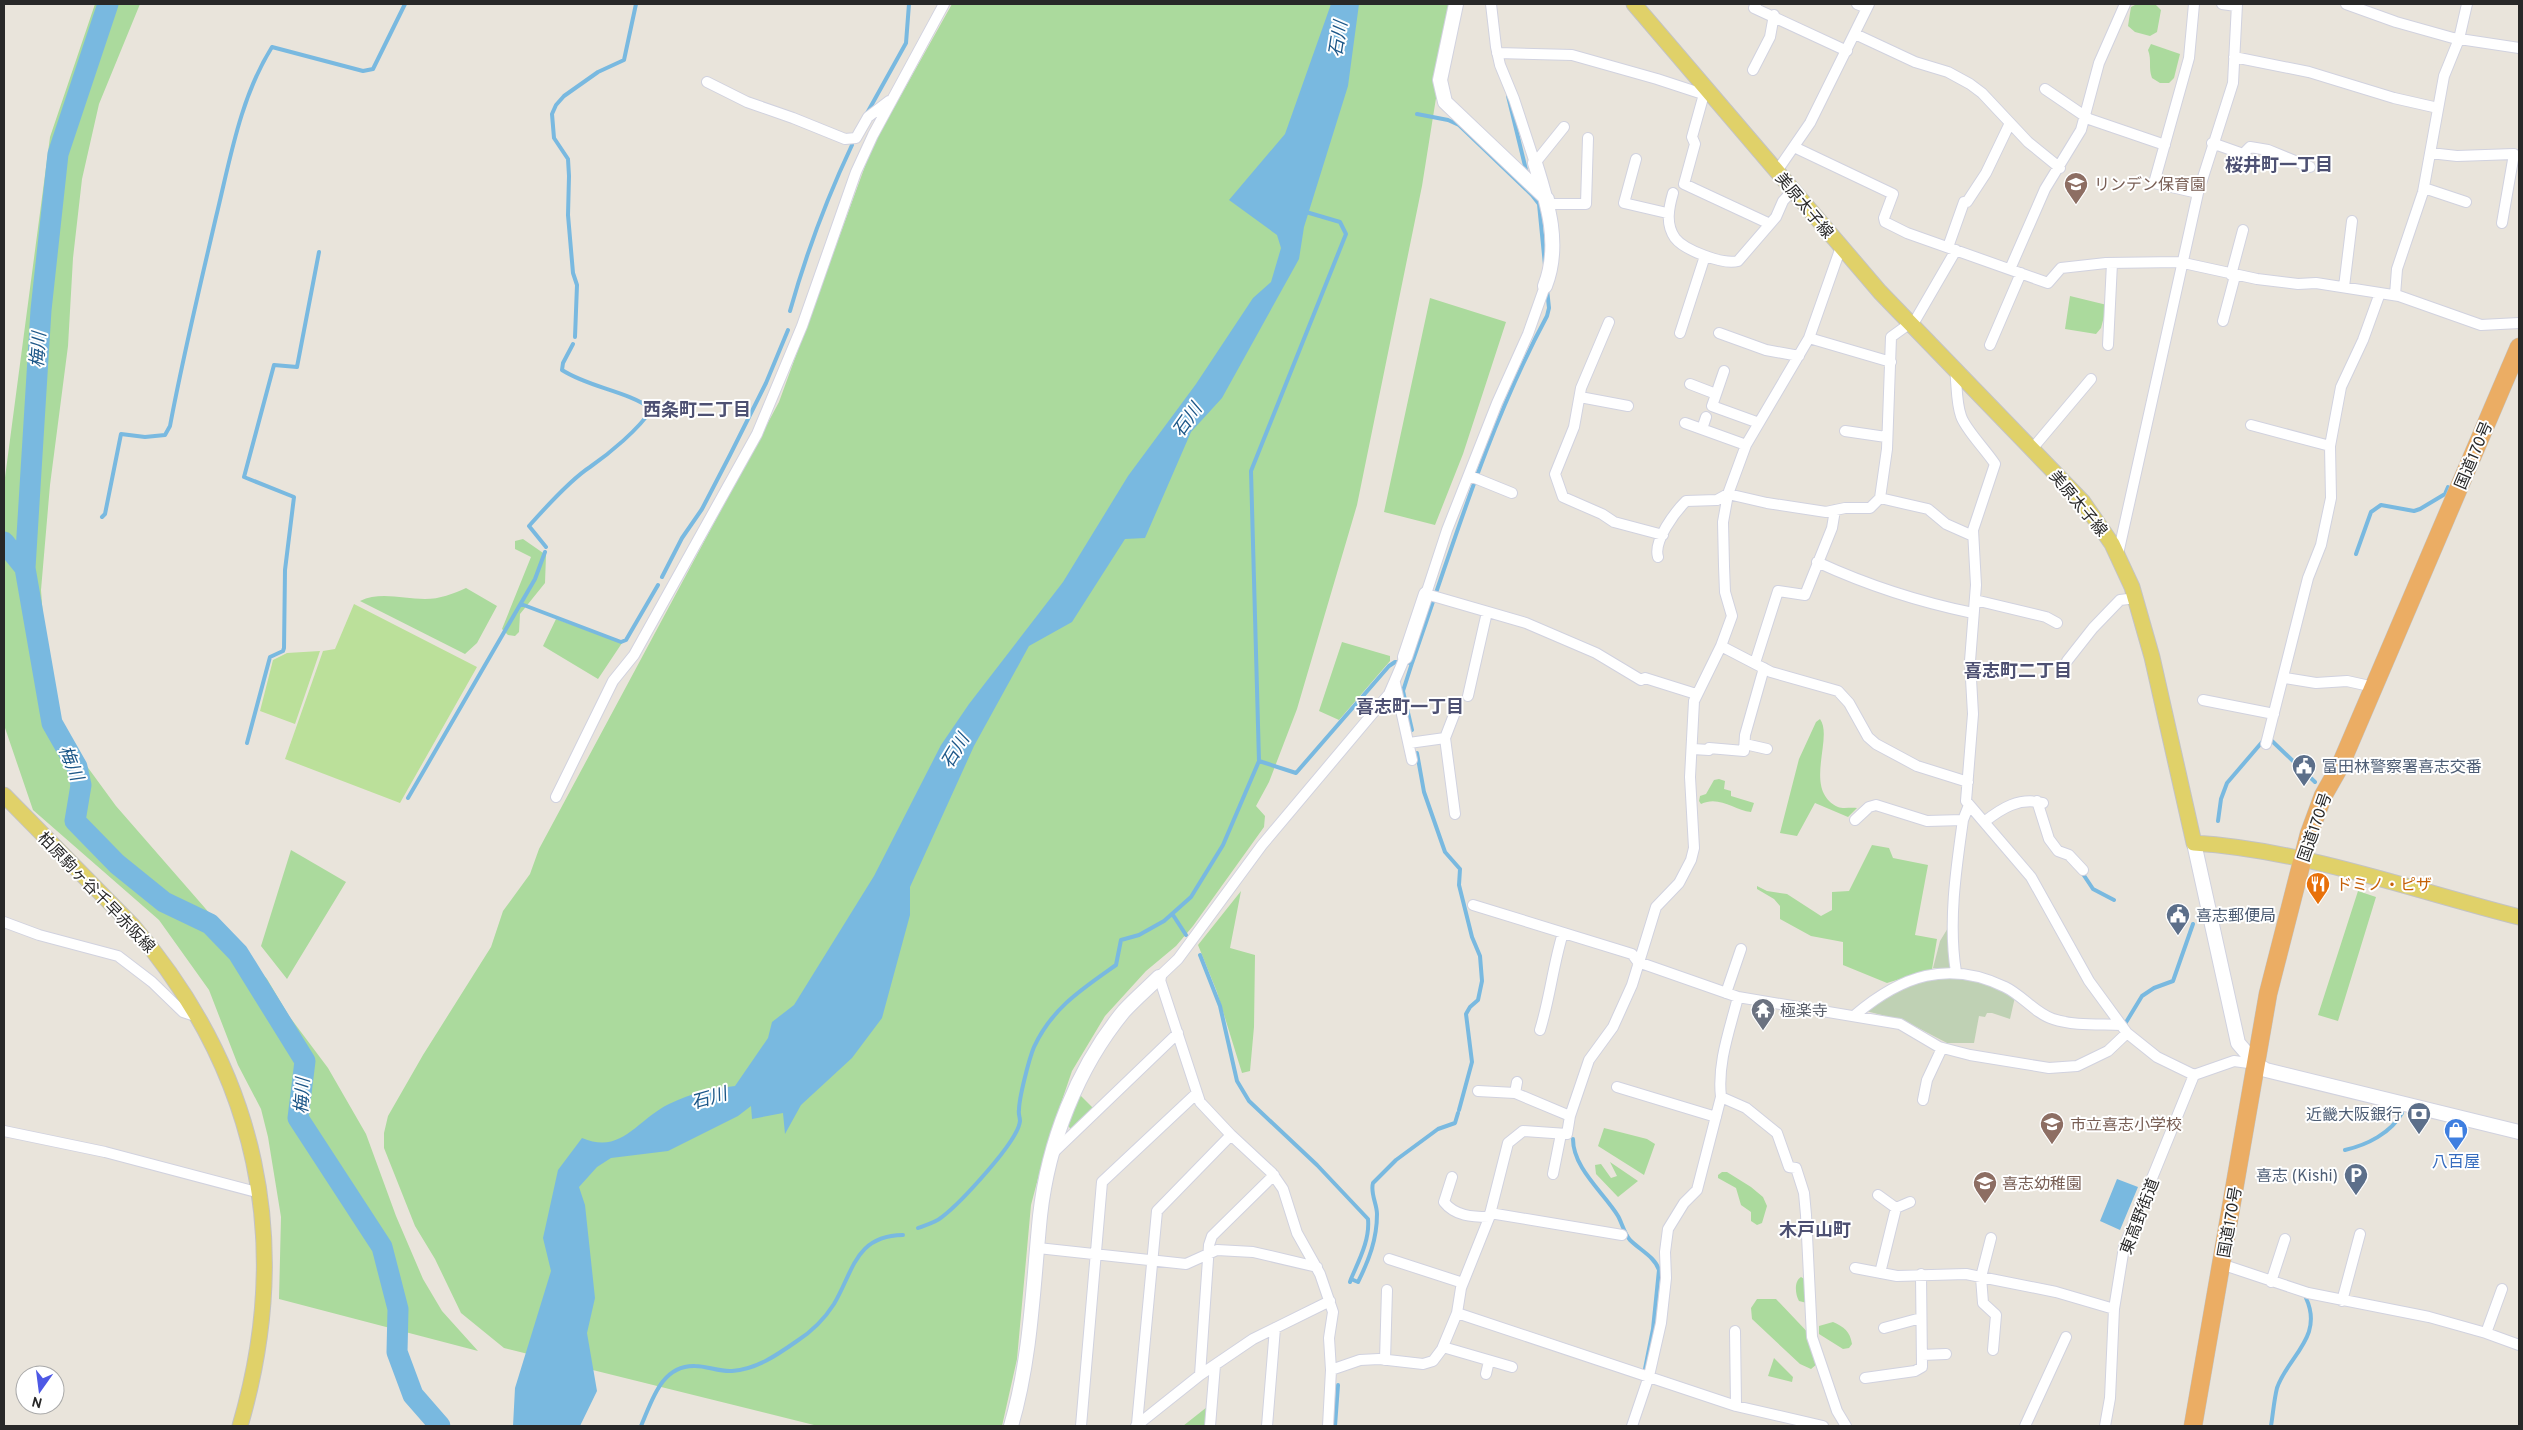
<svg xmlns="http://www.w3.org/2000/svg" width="2523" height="1430" font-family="Overpass,'Noto Sans JP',sans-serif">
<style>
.green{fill:#abda9d}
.cemetery{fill:#bfd1b4}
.pitch{fill:#bbe09a}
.water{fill:#79b9e0}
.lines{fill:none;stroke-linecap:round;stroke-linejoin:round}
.stream{stroke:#79b9e0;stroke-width:4}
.river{stroke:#79b9e0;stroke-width:21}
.street-casing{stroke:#d1d2df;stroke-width:12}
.secondary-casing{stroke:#d1d2df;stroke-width:16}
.primary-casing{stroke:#c3c3c3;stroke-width:17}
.highway-casing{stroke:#c3c3c3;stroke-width:19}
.street{stroke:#fff;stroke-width:10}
.secondary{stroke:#fff;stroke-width:14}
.primary{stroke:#e0d169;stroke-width:15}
.highway{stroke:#ebad64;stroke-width:18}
.labels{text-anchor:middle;stroke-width:4;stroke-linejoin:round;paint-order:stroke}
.education-label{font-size:16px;fill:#785e54;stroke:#fff;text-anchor:start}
.street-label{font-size:16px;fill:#282828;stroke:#fff}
.service-label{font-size:16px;fill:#4e5e75;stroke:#fff;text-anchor:start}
.food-label{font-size:16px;fill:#c56008;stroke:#fff;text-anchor:start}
.worship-label{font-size:16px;fill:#5b616d;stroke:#fff;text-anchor:start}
.shop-label{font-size:16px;fill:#366cbe;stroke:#fff}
.water-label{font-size:18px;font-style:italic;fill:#1c5788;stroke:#fff}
.neighbourhood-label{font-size:18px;font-weight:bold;fill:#4e5173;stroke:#fff}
</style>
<rect width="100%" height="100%" fill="#e9e4db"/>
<path class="green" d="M95,4H140L99,104L82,179L73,258L68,346L50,485L41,590L46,658L54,701L67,739L116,806L267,979L289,1016L328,1068L366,1134L396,1216L423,1279L442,1311L478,1351L279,1299L281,1217L268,1137L261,1109L238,1065L209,990L159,920L33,810L4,725V485L50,137Z
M952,4H1451L1422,186L1357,505L1297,709L1269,782L1256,806L1265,816L1264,827L1193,926L1176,946L1146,971L1105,1016L1072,1071L1047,1144L1031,1205L1017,1359L1002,1426H818L504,1348L461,1313L435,1259L415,1226L384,1148V1133L388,1116L423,1055L491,947L503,911L530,874L539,849L779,402L872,147Z
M2137,4H2155L2161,10L2157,32L2150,36L2135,32L2128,26L2131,7Z
M2151,44L2180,54L2174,78L2169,83H2160L2152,78C2148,68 2152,60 2148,50Z
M2070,296L2107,305L2101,328L2096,334L2065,329Z
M1430,298L1506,322L1463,454L1435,525L1384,512Z
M523,539L546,555L545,583L520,614L519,632L515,636L508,635L502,629L531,557L515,549V541Z
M466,588L497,606L477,643L465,654L360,601C380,591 403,599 425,599C440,599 453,594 466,588Z
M556,619L622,643L598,679L543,646Z
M1342,642L1390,656V661L1339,720L1319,711Z
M1820,719C1834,738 1802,790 1838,807C1843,809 1851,807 1857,808L1848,817L1815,803L1797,836L1780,833L1799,759L1816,722Z
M1719,779L1725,781L1724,789L1731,791V796L1754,803L1751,812C1734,810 1719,795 1701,804L1699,801L1700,796L1706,794L1714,780Z
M1872,845L1889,848L1893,858L1928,865L1915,935L1937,939L1932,969L1887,983L1843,965V942L1811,936L1780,919V906L1774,899L1757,889V886L1767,891L1787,894L1821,916L1832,910V892L1849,891Z
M291,850L346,882L287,979L261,946Z
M1241,891L1230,948L1255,955L1254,1027L1250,1071L1242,1073L1217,992L1198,945Z
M2358,891L2376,897L2338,1021L2318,1015Z
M1078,1093L1094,1109L1071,1129L1068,1126Z
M1604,1128L1647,1139L1655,1144L1644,1175L1598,1146Z
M1610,1162L1638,1181L1618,1197L1596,1174L1595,1165L1601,1164L1611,1178L1617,1176Z
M1722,1172H1727L1751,1187L1763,1197L1767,1206L1762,1223L1757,1225L1751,1221V1212L1741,1205L1736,1188L1718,1178V1175Z
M1801,1277L1809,1282L1807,1303L1799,1301C1795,1294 1794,1281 1801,1277Z
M1757,1299H1776L1814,1339L1817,1364L1811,1369L1800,1364L1752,1319L1751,1308Z
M1833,1322C1844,1327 1850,1331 1852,1344L1849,1348L1843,1349L1819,1334V1326Z
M1774,1358L1793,1377L1792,1382L1768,1376Z
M1207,1407L1205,1426H1183Z"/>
<path class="cemetery" d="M1951,923L1953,968H1933L1940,941Z
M1941,976L1978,980L2015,997L2010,1019L1992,1013H1987L1985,1017L1979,1016L1974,1043H1947L1905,1021L1866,1011L1890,992Z"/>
<path class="pitch" d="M354,604L477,667L400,803L285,759L323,651L335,649Z
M320,651L295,724L260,711L273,660L287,653Z"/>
<path class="water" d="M1331,4H1359L1348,86L1304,227L1299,259L1222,398L1191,432L1145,538L1125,539L1072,622L1029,646L974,746L910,887V915L882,1018L852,1058L801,1105L785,1134L783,1113L752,1119L751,1106L738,1116L668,1151L611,1158L597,1167L579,1187L585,1205L595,1298L587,1333L597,1391L580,1426H513L515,1388L551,1271L543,1238L558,1170L582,1138C622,1155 636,1120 669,1104C692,1093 709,1089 735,1086L768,1038L772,1022L794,1005L874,876L941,745L969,704L1063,582L1128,476L1196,384L1253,298L1271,282L1281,248L1277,235L1229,200L1285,134Z
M2117,1179L2138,1187L2120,1230L2100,1221Z"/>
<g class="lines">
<path class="stream" d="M1508,96L1527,174
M1417,114L1448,120L1459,125L1532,195L1539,204L1545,265
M866,115L906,43L909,4
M790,311C806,254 827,198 852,145
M575,337L577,285L573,273L568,215L569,176L568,159L554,138L552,114L556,105L564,96L598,72L624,60L636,4
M102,517L105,514L121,434L145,437L165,435L170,426C183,356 200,286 216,217C230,160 240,98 272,47L363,71L373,69L405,4
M546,547L529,526C545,508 570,480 590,467C610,453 638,430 652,409C625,390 590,388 562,370L563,363L573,344
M2356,554L2371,512L2381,505L2414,511L2420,509L2445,494L2448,487
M662,577L682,538L702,509L730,455L766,383L788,330
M521,604L621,642L626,640L658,585
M1412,663L1403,691L1412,730
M2272,741L2315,782
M247,743L270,657L283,651L284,648L285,570L294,497L244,477L274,365L297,367L319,252
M1417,753L1424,792L1445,852L1460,869L1459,885L1472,937L1480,956L1482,981L1478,1000L1470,1007L1466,1014L1472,1062L1459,1110
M1259,761L1296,773L1389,666L1395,662L1412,663C1453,546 1488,426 1547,316L1549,308L1547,289
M408,798L535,579L545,552
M2218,821L2221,799L2227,783L2263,741
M2081,871L2093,889L2114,900
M1173,915L1186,935
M1200,955L1220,1006L1237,1081L1249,1101L1317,1165L1368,1219C1370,1240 1359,1260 1351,1279
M2125,1024L2142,996L2154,988L2173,981L2193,924
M1573,1139C1573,1168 1603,1192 1618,1216C1622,1223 1624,1233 1630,1240C1640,1250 1655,1257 1659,1270L1653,1329L1645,1369
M2345,1150C2367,1145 2391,1133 2402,1113
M918,1228C925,1225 935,1223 942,1217C959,1204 1018,1142 1020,1121C1020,1117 1018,1113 1019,1110C1019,1098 1029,1059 1034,1047C1052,1008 1082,989 1116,965L1121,940L1139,935L1164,921L1191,897L1223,845L1259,761L1251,471L1346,234L1340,222L1306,212
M1350,1282L1351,1279L1358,1282C1369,1260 1377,1239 1377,1214C1377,1204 1370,1193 1373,1183L1396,1160L1438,1129L1455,1123L1458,1113
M641,1426C652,1401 661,1365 695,1366C707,1366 720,1372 732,1371C757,1369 777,1355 797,1341C811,1332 825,1318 834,1304C854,1270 855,1236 903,1235
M1335,1426L1338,1385
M2271,1426C2273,1414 2274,1400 2277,1388C2288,1356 2324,1337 2306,1298"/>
<path class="river" d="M108,4L58,154L41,310L25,568L52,723L77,767L81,785L75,821L117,864L164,902L210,924L238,953L305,1061L298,1118L382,1247L398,1309L397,1352L413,1395L440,1426
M4,542L25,568"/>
<g class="street-casing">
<path id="street" d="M1491,4L1496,47L1500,65L1514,99L1535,163
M1756,4L1754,8L1847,51
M1857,4L1867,8
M2194,4L2189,58L2154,183L2198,193
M2222,4L2236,6
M2346,4L2396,22L2453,38L2519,48
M1855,34L1915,62L1948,72L1970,84L1982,93L2028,142L2060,168
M1497,53L1572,55L1657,79L1712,97
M2234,57L2309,72L2394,98L2438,108
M1753,70L1770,37L1774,15
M707,82L747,102L793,118L845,139L856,138L868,117L889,101
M2045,89L2089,119L2165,145
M1704,94L1692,137L1695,144L1684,184L1770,224
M2212,143L2243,154L2250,147L2268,150L2310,167
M1794,147L1893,194L1884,218L1885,222L1907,233L2048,283L2061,268L2106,263L2179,262L2257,279L2298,284L2316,283L2399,296L2481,325L2519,323
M2430,153L2457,156L2514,154L2502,223
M1636,159L1624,203L1667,213
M1535,163L1564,127
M1777,171L1810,123L1869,4
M2424,188L2466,202
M1673,193C1669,207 1665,224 1675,238C1684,250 1723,265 1738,261L1776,217L1783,201L1793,190
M1548,204H1586L1588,138
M1948,247L1964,202H1967L1986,173L2010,123
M2010,269L2045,189L2081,130L2099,63L2125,4
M2231,275L2243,230
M1545,286L1528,334L1497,403L1447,530L1426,594L1526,623L1596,653L1641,680L1645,678L1696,694
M2344,287L2352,221
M2395,295L2397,269L2423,192L2444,76L2459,39L2467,4
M2223,321L2235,276
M1609,322L1581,388L1574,427L1555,474L1563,497L1602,514L1614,522L1663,535
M1680,333L1705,256
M1719,333L1766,350L1799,356
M1809,338L1891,362
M1990,345L2021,273
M2108,345L2112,263
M1955,369C1957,384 1956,402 1961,416C1965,429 1986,450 1995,464L1973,530L1976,585L1970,661L1973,714L1966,801L2031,877L2089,981L2127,1033L2157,1057L2194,1075
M1724,371L1712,406L1759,423
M1690,384L1716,394
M1580,397L1628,406
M1685,423L1746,445
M2251,425L2330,446
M1702,429L1706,417
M1845,431L1886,437
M2032,449L2091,379
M1470,476L1512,493
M1880,498L1928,509L1946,524L1973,536
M2118,554L2198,193L2233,83L2237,4
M1658,557C1653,541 1675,512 1686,501L1717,500L1728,494L1767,503L1826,512L1845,508H1870L1880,498L1887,449L1891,337L1916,319L1956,250
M1817,562C1867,585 1919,602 1973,613
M1975,600L2046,617L2057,623
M1721,646L1771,672L1838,691L1849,703L1868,737L1876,744L1917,766L1968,782
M2067,661L2093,628L2120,600L2136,598
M1755,663L1778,591L1805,595L1832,528L1835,510
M2285,678L2316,683L2347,681L2374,687
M1395,683L1412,760
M1468,696L1487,612
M2203,700L2274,714
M1445,738L1457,707
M1409,743L1445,738L1455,814
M1745,744L1767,749
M2266,744L2308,578L2321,545L2331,498L2330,446L2341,387L2363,340L2380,293
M1693,749L1709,750V748L1744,751L1745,735L1764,668
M556,797L613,681L634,655L757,434L802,326L856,172L873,135L944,4
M2037,801L2049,839L2058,851L2069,855L2083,870
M1855,820L1869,807L1876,805L1927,821L1963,820
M1984,822C2002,808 2019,797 2043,803
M1473,905L1632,954L1638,962L1738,997L1900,1024L1939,1047L1970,1055L2049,1068L2077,1066L2108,1051L2127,1033
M4,922L39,935L118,956L152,982L183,1012L198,1017
M1956,972C1948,923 1956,869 1963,820L1969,805
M1726,993L1741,949
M1855,1015C1901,976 1948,959 2005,987C2022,995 2036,1014 2053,1019C2074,1026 2099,1024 2121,1025
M1540,1030C1550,998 1553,965 1563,933
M1617,1087L1716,1117
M1478,1091L1515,1093L1570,1116
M1515,1093L1517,1082
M1721,1097L1746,1108L1777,1133L1789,1167L1796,1168L1804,1193L1806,1215L1812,1337L1837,1411L1846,1426
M1923,1100L1927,1080L1942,1048
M4,1131L105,1152L260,1193
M1053,1153L1178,1033
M1553,1174L1561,1134
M1452,1177L1444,1202C1455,1216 1472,1217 1489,1217
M1878,1195L1896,1208L1880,1273
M1896,1208L1910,1202
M1490,1213L1622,1235
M1991,1238L1981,1277L1983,1303L1996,1315L1993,1350
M1038,1248L1186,1264L1217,1250L1253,1252L1317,1267
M1389,1259L1463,1283
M2221,1264L2308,1293L2429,1317L2486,1333L2519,1345
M1855,1268L1897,1276L1966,1274L2056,1292L2114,1309
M2271,1282L2285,1239
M2342,1301L2360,1234
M1457,1313L1736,1406L1823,1426
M1884,1328L1921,1318
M1735,1331L1736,1406
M2486,1333L2502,1289
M1443,1347L1512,1367
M1922,1355L1946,1354
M1385,1360L1387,1290
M1331,1370L1360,1360L1379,1359L1423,1364L1433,1361L1442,1349L1457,1313L1461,1288L1489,1218L1508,1143L1523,1131L1567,1134L1570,1116L1589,1060L1613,1027L1632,985L1656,907L1679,883L1691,860L1694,848L1690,777L1694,701L1721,646L1732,616L1725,592L1724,566L1723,522L1728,494L1746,445L1809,338L1841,247
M1486,1374L1489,1361
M1200,1375L1209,1245L1212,1236L1274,1175
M1865,1378L1915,1371L1922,1367L1921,1274
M1137,1424L1157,1211L1231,1135
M1081,1426L1102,1182L1197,1093
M1136,1426L1200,1375L1253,1339L1330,1301
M1210,1426L1215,1365
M1267,1426L1275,1328
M1328,1426L1331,1370L1329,1338L1333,1312L1320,1274L1297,1233L1283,1189L1272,1173L1231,1135L1200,1102L1159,977L1178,959L1262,845L1389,694L1405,657
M1632,1426L1649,1376L1661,1323L1666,1278L1665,1252L1668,1229L1684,1203L1697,1190L1721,1097C1717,1063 1730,1029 1738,997
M2025,1426L2066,1337
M2105,1426L2110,1398L2114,1309L2124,1247L2194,1075L2234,1061L2256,1064"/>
</g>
<g class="secondary-casing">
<path id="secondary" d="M1456,4L1440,80L1445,102L1547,199
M1535,163C1548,204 1561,245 1545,286
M1405,657L1426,594
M2194,843L2238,1043L2256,1064L2266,1070L2519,1132
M1011,1426C1031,1358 1033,1286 1040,1216C1048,1143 1077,1068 1124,1011C1135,999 1148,988 1159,977"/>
</g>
<g class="primary-casing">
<path id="primary" d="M1634,4L1880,292L2083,502L2112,544L2132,587L2152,657L2194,843C2304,850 2412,890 2519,917
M4,795L133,926C258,1072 294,1242 240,1426"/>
</g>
<g class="highway-casing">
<path id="highway" d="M2193,1426L2268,994L2309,834L2323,796L2340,766L2519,347"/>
</g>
<use href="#street" class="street"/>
<use href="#secondary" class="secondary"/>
<use href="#primary" class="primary"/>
<use href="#highway" class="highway"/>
</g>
<defs>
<g id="school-pin" transform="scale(1.25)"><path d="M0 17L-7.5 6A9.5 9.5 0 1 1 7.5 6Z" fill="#8d6e63" stroke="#fff"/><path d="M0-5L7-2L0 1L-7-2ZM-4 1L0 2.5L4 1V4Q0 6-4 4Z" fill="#fff"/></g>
<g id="civic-pin" transform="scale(1.25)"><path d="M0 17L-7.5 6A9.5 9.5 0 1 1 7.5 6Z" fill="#5c6f8a" stroke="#fff"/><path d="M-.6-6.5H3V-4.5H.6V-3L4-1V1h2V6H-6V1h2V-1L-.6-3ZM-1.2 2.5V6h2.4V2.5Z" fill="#fff"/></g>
<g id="restaurant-pin" transform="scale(1.25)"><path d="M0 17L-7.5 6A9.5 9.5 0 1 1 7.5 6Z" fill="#e8710a" stroke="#fff"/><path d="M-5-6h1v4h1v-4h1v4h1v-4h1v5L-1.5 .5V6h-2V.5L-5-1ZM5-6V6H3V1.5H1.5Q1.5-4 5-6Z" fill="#fff"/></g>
<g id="temple-pin" transform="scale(1.25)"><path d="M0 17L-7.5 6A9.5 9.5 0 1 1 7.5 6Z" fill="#6b7280" stroke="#fff"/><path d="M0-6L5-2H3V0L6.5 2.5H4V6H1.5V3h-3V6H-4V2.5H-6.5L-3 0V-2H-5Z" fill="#fff"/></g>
<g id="bank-pin" transform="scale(1.25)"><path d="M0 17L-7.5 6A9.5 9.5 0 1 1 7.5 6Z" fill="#5c6f8a" stroke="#fff"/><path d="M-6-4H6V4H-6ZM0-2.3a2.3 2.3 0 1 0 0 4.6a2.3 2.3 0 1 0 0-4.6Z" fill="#fff"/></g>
<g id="shop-pin" transform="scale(1.25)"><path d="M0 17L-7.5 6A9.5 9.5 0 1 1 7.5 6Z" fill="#3f7fe0" stroke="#fff"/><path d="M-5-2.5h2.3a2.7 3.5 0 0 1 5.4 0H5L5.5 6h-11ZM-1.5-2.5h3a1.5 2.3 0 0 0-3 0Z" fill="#fff"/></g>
<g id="parking-pin" transform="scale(1.25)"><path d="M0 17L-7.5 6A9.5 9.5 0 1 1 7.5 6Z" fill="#5c6f8a" stroke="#fff"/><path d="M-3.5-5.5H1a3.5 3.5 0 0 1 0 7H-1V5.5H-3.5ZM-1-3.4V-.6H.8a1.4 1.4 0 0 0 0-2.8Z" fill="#fff"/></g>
</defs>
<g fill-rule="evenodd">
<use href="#school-pin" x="2076" y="184"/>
<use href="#civic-pin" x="2304" y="766"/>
<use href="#restaurant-pin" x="2318" y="884"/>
<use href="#civic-pin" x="2178" y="915"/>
<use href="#temple-pin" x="1763" y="1010"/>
<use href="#bank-pin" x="2419" y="1114"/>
<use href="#school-pin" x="2052" y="1124"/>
<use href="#shop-pin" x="2456" y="1130"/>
<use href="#parking-pin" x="2356" y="1175"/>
<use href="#school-pin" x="1985" y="1183"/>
</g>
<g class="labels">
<g class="education-label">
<text x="2094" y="190">リンデン保育園</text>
<text x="2070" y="1130">市立喜志小学校</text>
<text x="2002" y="1189">喜志幼稚園</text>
</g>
<g class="street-label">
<text transform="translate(1805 205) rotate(50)" y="6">美原太子線</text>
<text transform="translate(2473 455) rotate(-67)" y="6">国道170号</text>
<text transform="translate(2079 503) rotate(50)" y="6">美原太子線</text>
<text transform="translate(2314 827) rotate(-71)" y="6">国道170号</text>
<text transform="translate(97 892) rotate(46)" y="6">柏原駒ヶ谷千早赤阪線</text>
<text transform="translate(2139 1216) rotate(-69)" y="6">東高野街道</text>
<text transform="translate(2229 1222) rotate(-80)" y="6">国道170号</text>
</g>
<g class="service-label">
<text x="2322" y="772">富田林警察署喜志交番</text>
<text x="2196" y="921">喜志郵便局</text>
<text x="2402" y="1120" text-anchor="end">近畿大阪銀行</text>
<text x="2338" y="1181" text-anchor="end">喜志 (Kishi)</text>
</g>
<g class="food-label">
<text x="2336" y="890">ドミノ・ピザ</text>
</g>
<g class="worship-label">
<text x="1780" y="1016">極楽寺</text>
</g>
<g class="shop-label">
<text x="2456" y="1167">八百屋</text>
</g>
<g class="water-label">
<text transform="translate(1338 39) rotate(-81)" y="6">石川</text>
<text transform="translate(38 350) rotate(-86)" y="6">梅川</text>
<text transform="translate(1187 420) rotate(-55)" y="6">石川</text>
<text transform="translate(955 751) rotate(-59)" y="6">石川</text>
<text transform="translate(71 763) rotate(68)" y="6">梅川</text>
<text transform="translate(302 1096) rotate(-87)" y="6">梅川</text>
<text transform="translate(709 1098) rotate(-16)" y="6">石川</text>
</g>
<g class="neighbourhood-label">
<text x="2279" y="171">桜井町一丁目</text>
<text x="697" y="416">西条町二丁目</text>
<text x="2018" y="677">喜志町二丁目</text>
<text x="1410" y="713">喜志町一丁目</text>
<text x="1815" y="1236">木戸山町</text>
</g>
</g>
<rect width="2523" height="1430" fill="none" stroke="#282828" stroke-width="10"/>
<g transform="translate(40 1390) rotate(194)"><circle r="24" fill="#ffffff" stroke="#a9a9a9"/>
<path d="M0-4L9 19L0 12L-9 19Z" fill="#4d58e5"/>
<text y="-8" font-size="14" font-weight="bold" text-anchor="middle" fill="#282828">N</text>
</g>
</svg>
